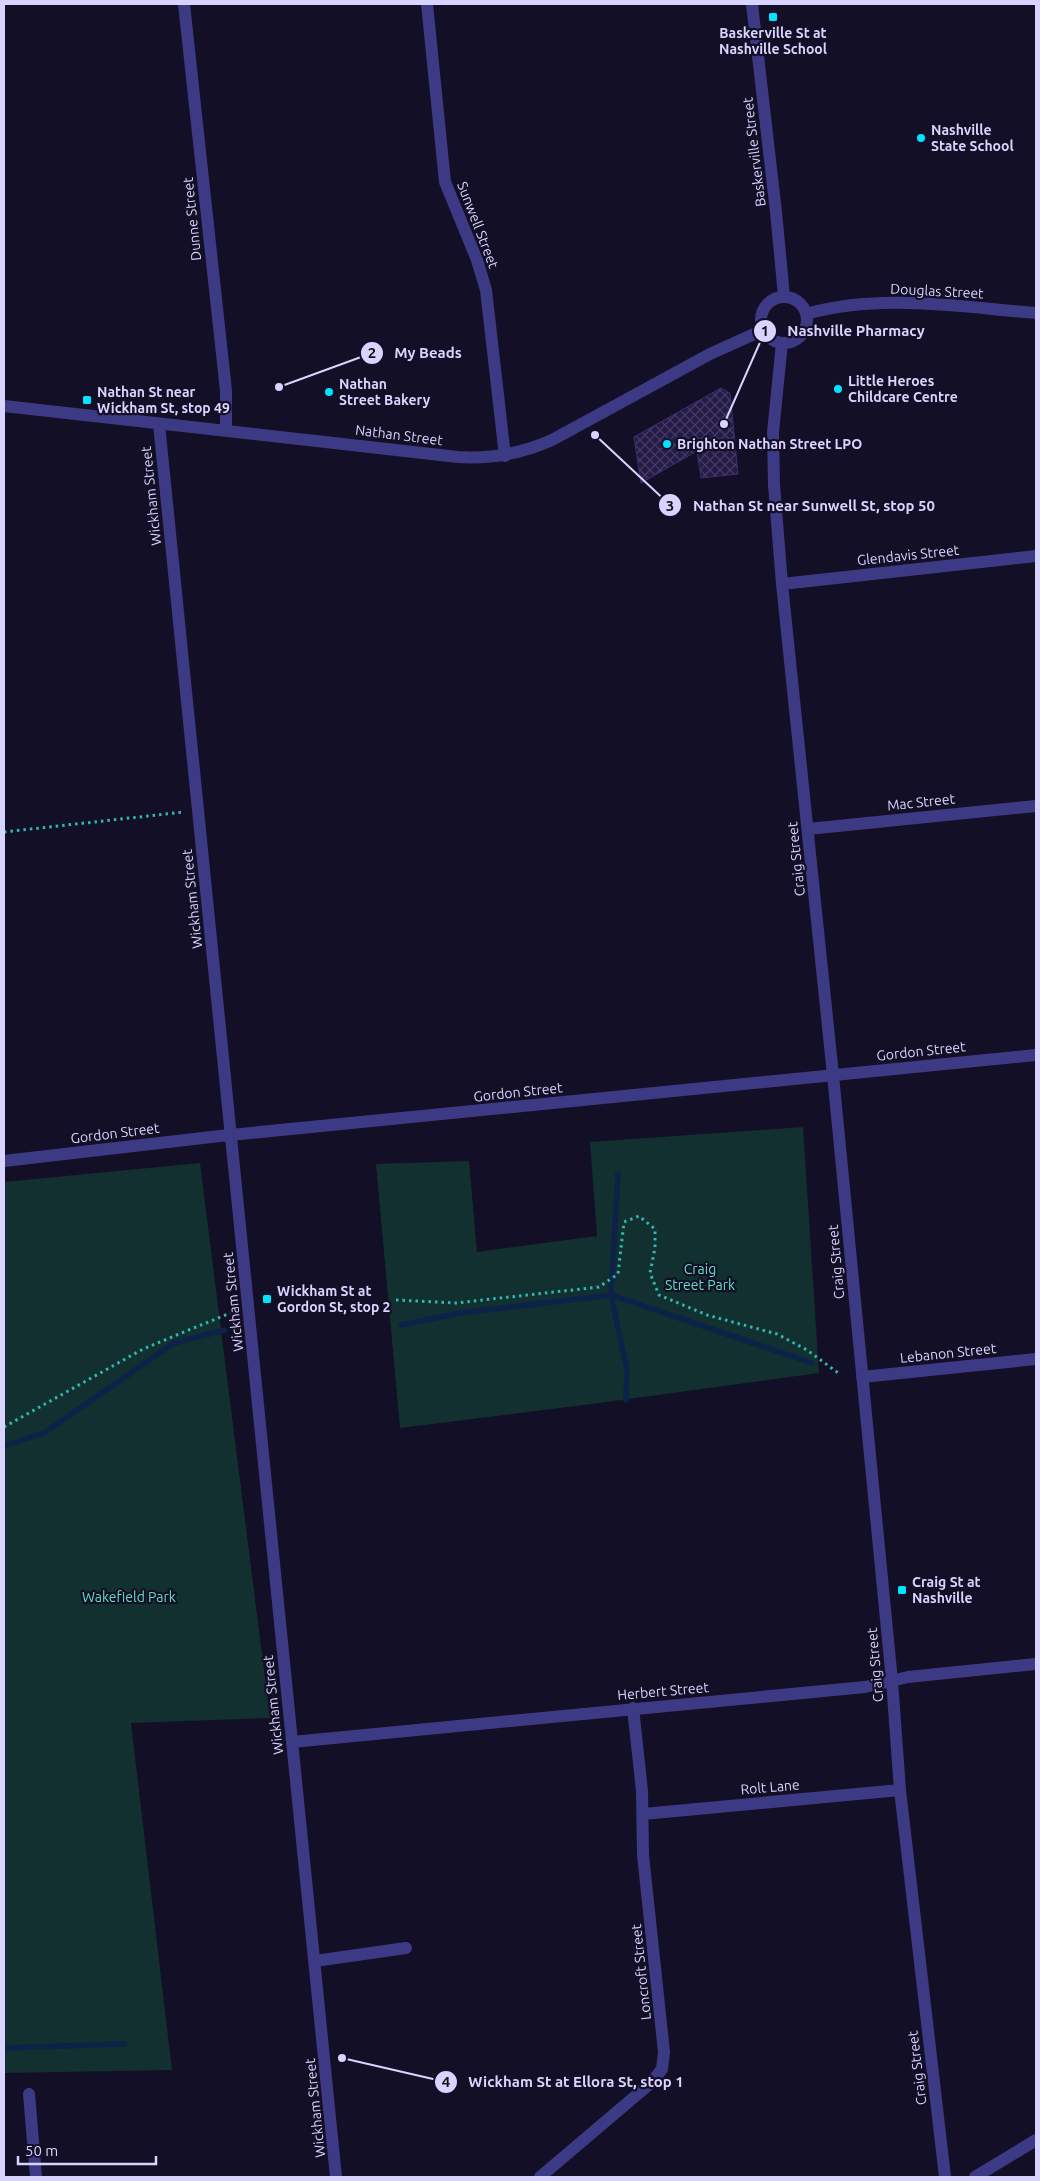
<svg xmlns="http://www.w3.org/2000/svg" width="1040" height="2181" font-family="Ubuntu,sans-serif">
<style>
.green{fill:#12302f}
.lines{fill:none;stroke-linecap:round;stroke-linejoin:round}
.stream{stroke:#0c2248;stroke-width:5.5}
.building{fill:url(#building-cross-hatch);stroke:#3b2d73}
.path{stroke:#2fb8b0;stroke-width:3;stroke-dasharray:2.5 4;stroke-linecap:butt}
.minor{stroke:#3d3a85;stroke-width:12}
.poi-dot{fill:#00e5ff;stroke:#130f26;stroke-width:2}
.labels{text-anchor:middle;stroke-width:4.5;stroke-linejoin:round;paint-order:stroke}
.poi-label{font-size:14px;font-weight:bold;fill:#d9d4ff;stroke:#130f26;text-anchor:start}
.street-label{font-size:14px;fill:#d9d4ff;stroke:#130f26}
.park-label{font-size:14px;fill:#5fe0c0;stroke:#130f26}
.leader{fill:none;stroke:#d9d4ff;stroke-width:2}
.callout-dot{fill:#d9d4ff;stroke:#130f26;stroke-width:2}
.mark-label{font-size:15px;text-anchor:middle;font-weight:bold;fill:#111}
.callout-label{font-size:15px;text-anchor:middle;font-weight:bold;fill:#d9d4ff;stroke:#130f26;stroke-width:4.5;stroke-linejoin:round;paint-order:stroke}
</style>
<defs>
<pattern id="building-cross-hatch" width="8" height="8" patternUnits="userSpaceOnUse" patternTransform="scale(1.25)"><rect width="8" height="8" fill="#241b47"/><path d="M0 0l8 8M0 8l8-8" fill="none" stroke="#433b63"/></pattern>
</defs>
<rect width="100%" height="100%" fill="#130f26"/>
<path class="green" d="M803,1127L819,1373L599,1403L400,1428L376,1164L469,1161L477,1252L597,1236L590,1142Z
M200,1163L270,1718L131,1723L172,2070L4,2073V1182Z"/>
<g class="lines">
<path class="stream" d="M618,1174L611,1295L627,1370L626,1400
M401,1325L461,1313L611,1295L812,1363
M4,1446L44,1433L174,1343L225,1330
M4,2048L124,2044"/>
</g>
<path class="building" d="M721,388L730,393L738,474L701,478L697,451L641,483L634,437Z"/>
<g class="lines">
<path class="path" d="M4,832L184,812
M396,1300L456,1303L599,1287L618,1274L624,1222L639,1216L655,1229V1248L650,1273L659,1295L707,1315L777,1334L807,1350L841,1375
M4,1427L143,1349L235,1311"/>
<path class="minor" d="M184,4L226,391V430
M427,4L445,182L477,260L486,290L505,456
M752,4L776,212L784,296
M761 320a23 23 0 1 1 46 0a23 23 0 1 1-46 0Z
M806,314C881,293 960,307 1036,313
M782,343L773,432L774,485L782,584L833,1075L892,1681L900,1790L945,2177
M4,406L458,457C492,459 521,454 552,440L710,354L763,330
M159,424L336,2177
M782,584L1036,556
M808,829L1036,806
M4,1161L220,1136L1036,1055
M862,1377L1036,1359
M292,1742L865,1687L908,1677L1036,1664
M643,1814L900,1790
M315,1961L406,1948
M29,2094L36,2177
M540,2177L652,2082L662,2069L664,2052L643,1855L642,1791L633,1708
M975,2177L1036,2140"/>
</g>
<g class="poi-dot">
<rect x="768" y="12" width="10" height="10" rx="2.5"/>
<circle cx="921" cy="138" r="5"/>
<circle cx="838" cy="389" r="5"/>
<circle cx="329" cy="392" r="5"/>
<rect x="82" y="395" width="10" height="10" rx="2.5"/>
<circle cx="667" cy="444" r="5"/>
<rect x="262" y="1294" width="10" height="10" rx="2.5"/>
<rect x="897" y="1585" width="10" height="10" rx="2.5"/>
</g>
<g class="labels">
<g class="poi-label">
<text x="773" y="38" text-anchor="middle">Baskerville St at<tspan x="773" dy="16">Nashville School</tspan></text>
<text x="931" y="135">Nashville<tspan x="931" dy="16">State School</tspan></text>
<text x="848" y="386">Little Heroes<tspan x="848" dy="16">Childcare Centre</tspan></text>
<text x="339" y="389">Nathan<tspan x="339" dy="16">Street Bakery</tspan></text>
<text x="97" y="397">Nathan St near<tspan x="97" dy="16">Wickham St, stop 49</tspan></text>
<text x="677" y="449">Brighton Nathan Street LPO</text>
<text x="277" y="1296">Wickham St at<tspan x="277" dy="16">Gordon St, stop 2</tspan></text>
<text x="912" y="1587">Craig St at<tspan x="912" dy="16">Nashville</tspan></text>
</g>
<g class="street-label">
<text transform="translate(754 152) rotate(-97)" y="5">Baskerville Street</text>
<text transform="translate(192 219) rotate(-96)" y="5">Dunne Street</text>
<text transform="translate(478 225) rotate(69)" y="5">Sunwell Street</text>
<text transform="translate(937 291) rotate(3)" y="5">Douglas Street</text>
<text transform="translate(399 435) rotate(7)" y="5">Nathan Street</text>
<text transform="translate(151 496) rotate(-96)" y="5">Wickham Street</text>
<text transform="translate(908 555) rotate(-6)" y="5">Glendavis Street</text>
<text transform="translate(921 802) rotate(-6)" y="5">Mac Street</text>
<text transform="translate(796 859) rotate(-96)" y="5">Craig Street</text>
<text transform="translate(192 899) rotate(-96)" y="5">Wickham Street</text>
<text transform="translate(921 1051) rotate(-6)" y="5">Gordon Street</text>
<text transform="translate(518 1092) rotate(-6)" y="5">Gordon Street</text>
<text transform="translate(115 1133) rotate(-7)" y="5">Gordon Street</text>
<text transform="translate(836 1262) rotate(-95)" y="5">Craig Street</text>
<text transform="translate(233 1302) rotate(-96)" y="5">Wickham Street</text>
<text transform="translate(948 1353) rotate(-6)" y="5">Lebanon Street</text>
<text transform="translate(875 1665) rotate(-95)" y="5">Craig Street</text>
<text transform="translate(663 1691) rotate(-5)" y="5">Herbert Street</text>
<text transform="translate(273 1705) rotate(-96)" y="5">Wickham Street</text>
<text transform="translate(770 1787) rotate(-5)" y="5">Rolt Lane</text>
<text transform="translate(641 1972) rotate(-96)" y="5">Loncroft Street</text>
<text transform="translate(917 2068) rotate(-97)" y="5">Craig Street</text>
<text transform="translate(315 2108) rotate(-96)" y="5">Wickham Street</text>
</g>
<g class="park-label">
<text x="700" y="1274">Craig<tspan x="700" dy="16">Street Park</tspan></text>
<text x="129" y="1602">Wakefield Park</text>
</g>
</g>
<path class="leader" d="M724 424L765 331M279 387L372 353M595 435L670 505M342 2058L446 2082"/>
<g class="callout-dot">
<circle cx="724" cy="424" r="5"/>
<circle cx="279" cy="387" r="5"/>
<circle cx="595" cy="435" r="5"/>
<circle cx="342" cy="2058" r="5"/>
<circle cx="765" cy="331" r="12"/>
<circle cx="372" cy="353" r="12"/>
<circle cx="670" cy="505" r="12"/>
<circle cx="446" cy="2082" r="12"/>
</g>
<g class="mark-label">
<text x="765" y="336">1</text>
<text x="372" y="358">2</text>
<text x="670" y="511">3</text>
<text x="446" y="2087">4</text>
</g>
<g class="callout-label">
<text x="856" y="336">Nashville Pharmacy</text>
<text x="428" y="358">My Beads</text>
<text x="814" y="511">Nathan St near Sunwell St, stop 50</text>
<text x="576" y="2087">Wickham St at Ellora St, stop 1</text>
</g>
<rect width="1040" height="2181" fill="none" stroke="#d9d4ff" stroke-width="10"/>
<path d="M18 2156v8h138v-8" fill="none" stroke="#d9d4ff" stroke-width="2.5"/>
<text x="25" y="2156" font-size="15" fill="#d9d4ff" stroke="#130f26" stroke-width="4" paint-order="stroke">50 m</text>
</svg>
